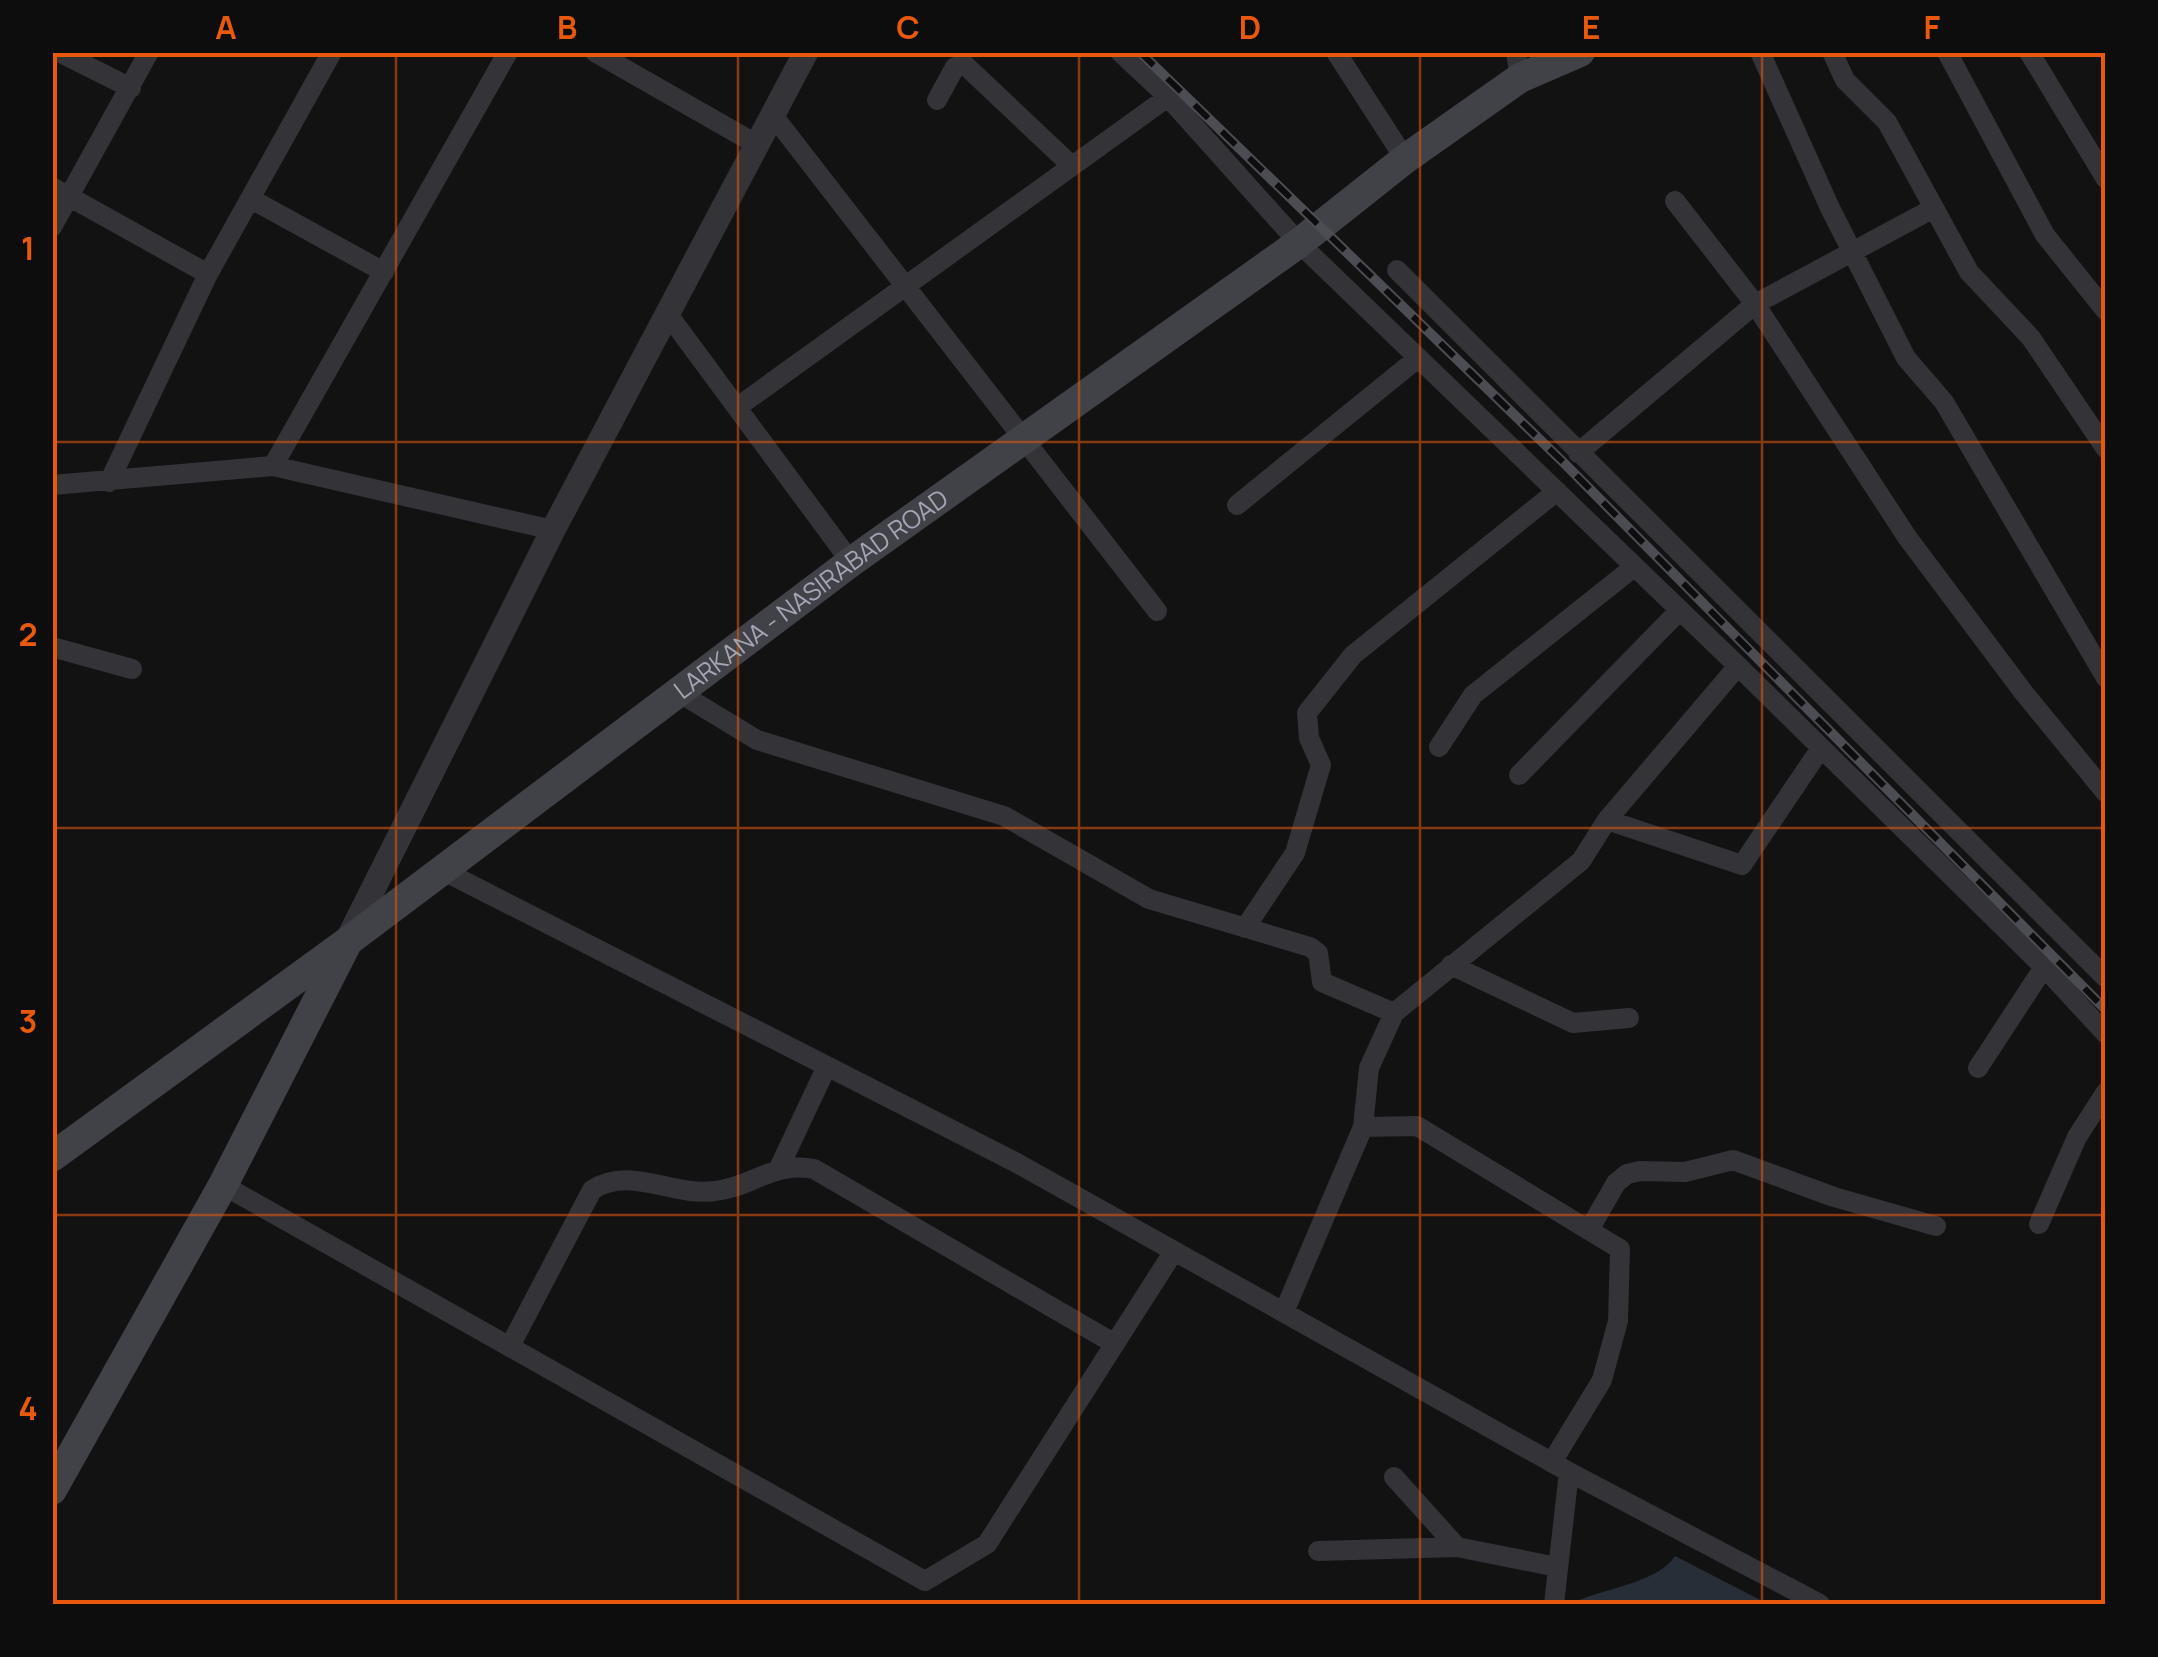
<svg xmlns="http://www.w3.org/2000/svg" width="2158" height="1657" font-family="Manrope,sans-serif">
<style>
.water{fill:#282e37}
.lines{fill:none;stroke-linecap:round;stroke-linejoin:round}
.minor{stroke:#333338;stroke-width:20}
.tertiary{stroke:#333338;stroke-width:25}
.secondary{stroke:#414148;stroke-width:30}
.rail-casing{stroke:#4c4c53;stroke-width:10}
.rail{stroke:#0d0d0e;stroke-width:6;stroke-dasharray:19;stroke-linecap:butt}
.grid{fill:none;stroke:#e8590c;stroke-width:2.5;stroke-opacity:0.55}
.labels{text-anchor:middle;stroke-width:10;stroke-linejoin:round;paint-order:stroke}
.street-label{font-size:25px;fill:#a3a6b4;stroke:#0d0d0e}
.neatline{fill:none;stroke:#e8590c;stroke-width:4}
.grid-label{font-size:32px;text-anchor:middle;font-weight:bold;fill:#e8590c}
</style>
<rect width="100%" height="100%" fill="#121213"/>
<path class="water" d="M1675,1556L1768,1604H1571C1601,1588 1657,1584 1675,1556Z"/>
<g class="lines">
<path class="minor" d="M59,52L131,88
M595,52L756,144
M1120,52L1168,97L1299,243L1738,666L2044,967L2106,1034
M1336,52L1405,159
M1516,52L1520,78
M1760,52L1830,208L1906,358L1944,402L2106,678
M1832,52L1845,80L1887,122L1969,272L2031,338L2106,449
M1947,52L2045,235L2106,311
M2029,52L2106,179
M937,100L955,67L965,65L1072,166
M772,114L1157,611
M52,187L208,274
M251,199L384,272
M1675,201L1755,304L1907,537L2024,693L2106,793
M52,227L149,52
M1397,270L2106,978
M667,313L851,562
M739,406L1168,97
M1578,453L1755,304L1934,208
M273,466L508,52
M109,482L208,274L332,52
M52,485L273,466L553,530
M1237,505L1418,358
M52,647L132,669
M678,692L757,740L1004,816L1149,899L1310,947L1318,953L1322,982L1394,1013
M1439,747L1473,695L1634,567
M1519,775L1678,612
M1607,820L1742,865L1821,748
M442,870L1015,1162L1569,1472L1820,1604
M1245,928L1295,853L1321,765L1309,738L1307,713L1353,655L1557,491
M1451,965L1573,1023L1629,1018
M1978,1068L2044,967
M1363,1127L1417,1126L1620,1249L1618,1321L1602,1380L1552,1462
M779,1168L827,1066
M223,1185L925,1581L987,1544L1174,1251
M2039,1224L2077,1137L2106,1092
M1589,1230L1616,1183L1627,1174L1640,1171L1685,1172L1733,1160L1834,1197L1936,1226
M1284,1312L1363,1127L1369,1068L1394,1013L1581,861L1607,820L1738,666
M510,1346L592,1190C631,1165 671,1197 715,1191C753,1187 772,1161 814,1169L1115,1344
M1394,1477L1457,1547
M1318,1551L1457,1547L1557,1567
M1554,1604L1569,1472"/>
<path class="tertiary" d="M347,941L553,530L806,52"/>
<g class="secondary">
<path id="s1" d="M52,1157L347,942L851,562L1299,243L1405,159L1520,78L1580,52"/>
<path d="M52,1490L223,1185L345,947"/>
</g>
<g class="rail-casing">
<path id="rail" d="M1140,52L1564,463L2106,1010"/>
</g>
<use href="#rail" class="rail"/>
</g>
<path class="grid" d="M396,52V1604M738,52V1604M1079,52V1604M1420,52V1604M1762,52V1604M52,442H2106M52,828H2106M52,1215H2106"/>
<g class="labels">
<g class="street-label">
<text dy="9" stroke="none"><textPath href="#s1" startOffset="945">LARKANA - NASIRABAD ROAD</textPath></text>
</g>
</g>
<rect width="2158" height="1657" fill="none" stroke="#0d0d0e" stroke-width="110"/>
<rect x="55" y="55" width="2048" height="1547" class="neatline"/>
<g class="grid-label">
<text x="226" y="39">A</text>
<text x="567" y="39">B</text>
<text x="908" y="39">C</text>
<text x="1250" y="39">D</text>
<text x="1591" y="39">E</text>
<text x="1932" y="39">F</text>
<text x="28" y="260">1</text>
<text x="28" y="646">2</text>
<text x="28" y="1033">3</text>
<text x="28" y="1420">4</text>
</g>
</svg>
